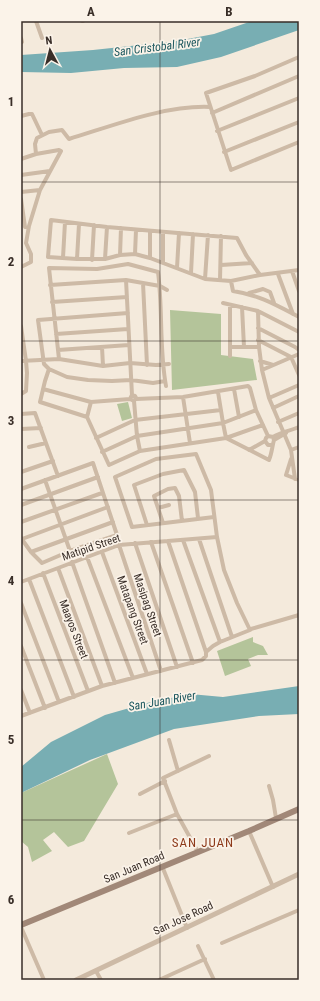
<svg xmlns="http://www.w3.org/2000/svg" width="320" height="1001" font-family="'Roboto Condensed',sans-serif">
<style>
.green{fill:#b4c49a}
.water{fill:#78aeb3}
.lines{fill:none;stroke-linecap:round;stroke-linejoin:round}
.minor{stroke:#cdbaa6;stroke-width:4}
.tertiary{stroke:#cdbaa6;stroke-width:5}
.secondary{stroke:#a18878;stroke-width:6}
.grid{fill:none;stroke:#392e28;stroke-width:1;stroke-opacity:0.55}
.labels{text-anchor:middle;stroke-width:3.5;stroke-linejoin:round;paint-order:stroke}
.street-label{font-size:11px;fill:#392e28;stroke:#fbf3e9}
.water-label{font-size:12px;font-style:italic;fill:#1a565d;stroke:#fbf3e9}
.quarter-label{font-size:13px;letter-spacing:1px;fill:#8e3b1b;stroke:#fbf3e9}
.neatline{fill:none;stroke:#392e28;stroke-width:1.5}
.grid-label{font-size:13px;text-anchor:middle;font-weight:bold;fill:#392e28}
</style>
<rect width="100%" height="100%" fill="#f4eadc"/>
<path class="green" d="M170,310L221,314V355L253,359L257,380L172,390Z
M128,402L132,418L122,421L117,404Z
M253,637V642L263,646L268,655H258L248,659L251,666L225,676L217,651Z
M107,754L118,784L84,841L68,847L54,832L43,840L52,851L32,862L28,847L21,841V793Z"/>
<path class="water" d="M252,21H299V30L221,57L177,67L124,68L71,73L21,72V55L93,50L177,41L214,34Z
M299,686V714L259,716L174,729L90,760L21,793V767L51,742L105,715L147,703L190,694L223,697Z"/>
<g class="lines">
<path class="minor" d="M36,21L42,38
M82,21H83
M21,38L22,42
M299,57L255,76L206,93L231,170L299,142
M212,113L299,76
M21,116L29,114H32L42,135
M217,131L299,98
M224,152L299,122
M36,154L35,144L37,138L49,132L62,130L69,139C112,126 165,105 210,107
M21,159L36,154L59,150L61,151L40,190L29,226L26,243L31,254V262L21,267
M21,175L50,171
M21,192L40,190
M21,199L25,227
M135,254L136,230
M120,255L121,228
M63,258L65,222
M150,258V231
M77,259L79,224
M105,259L107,227
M92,260L94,225
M163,263V232
M221,265L252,263
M177,268L179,233
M292,271L299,291
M191,273L193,234
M278,274L293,314
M260,275L246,255L237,238L107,227L51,220L48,257L77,259H105L120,255L135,254L150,258L205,279L231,281L260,275L299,270
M205,279L208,235
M126,280L132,395
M220,280L221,236
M231,281L233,291C259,295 276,305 299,317
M143,283L147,365
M50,285L126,280L160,286L167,290
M249,293L263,289L270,292L274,303
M52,302L127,297
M223,303L258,311L299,332
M242,307L244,347
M258,311L259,347L262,370L269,398L291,450L295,479
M128,313L38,320L44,364L49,369L67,377L88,380L112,381L131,380L153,383L165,381
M21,326L26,361L27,373L26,391L21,394
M258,328L295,347L299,350
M56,334L128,329
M258,340L291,357L299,375
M102,347L103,366
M230,347H259
M58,350L129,345
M230,356V305
M59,359L49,268L97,269L128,264L158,272C163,310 159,348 166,386
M21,361L59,359L103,366L130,363L156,365L169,364
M260,361L273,365
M49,369L45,381L40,402L87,417
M262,370L299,354
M43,389L91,402L130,399L134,401L136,398L135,396L132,395L130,399
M234,389L239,417
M218,392L223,423L256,410L268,436
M183,397L190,443
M269,398L299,385
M136,399L183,397L248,386L250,388L256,410
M134,401L137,436L140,451
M91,402L87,417L109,465L140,451L226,438L263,425
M273,408L299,396
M21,414L35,413L58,476
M278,422L299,413
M21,429L41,428
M273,437C281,432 290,431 299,427
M96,438L135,420L221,410
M274,440L286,433
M29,447L46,443
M249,450L265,441
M291,450L299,447
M102,452L137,436L223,423L226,438L269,460C272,453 272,447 274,440L273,437L268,436L266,438L265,441L268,445H272
M291,459L286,475L299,480
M21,472L53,461
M45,480L70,551
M21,489L93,463L117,535L119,545L161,671
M21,505L98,477
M158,508L169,505
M21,522L102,493
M163,523L154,496L168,489L175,488L179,496L182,521
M147,525L134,485L163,474L184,470L195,492L198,518
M21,538L31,552L42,563L70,551L117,535
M22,539L108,507
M199,539L232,637
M183,540L220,642
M168,541L206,652
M151,542L193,663
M135,543L177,667
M31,552L113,522
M102,552L147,674
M87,557L133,678
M72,562L115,683
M58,568L102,686
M43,573L88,691
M29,579L74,697
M21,582L119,545L217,537
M21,603L59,702
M251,629L299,615
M21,646L45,708
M21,690L30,713
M21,716L102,686L202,660L206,656V652L213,646L220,642L250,630L237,603L224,570L217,537L211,490L196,454L156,459L115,477L132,527L214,517
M169,740L178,771
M269,786L273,800L276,818
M140,794L165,781
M249,831L273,887
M129,833L177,814
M198,852L177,814L163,778L209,756
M162,866L187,928
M21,927L44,980
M222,943L299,910
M198,946L214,980
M96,971L101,980
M159,980L205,959"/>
<path class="tertiary" d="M76,980L299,874"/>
<path class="secondary" d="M21,925L249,831L299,809"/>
</g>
<path class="grid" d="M160,21V980M21,182H299M21,341H299M21,500H299M21,660H299M21,820H299"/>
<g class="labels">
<g class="street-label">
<text transform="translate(91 547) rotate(-19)" y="4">Matipid Street</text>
<text transform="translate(148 605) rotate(71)" y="4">Masipag Street</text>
<text transform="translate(133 610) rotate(70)" y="4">Matapang Street</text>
<text transform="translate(74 629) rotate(69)" y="4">Maayos Street</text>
<text transform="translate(134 867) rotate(-23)" y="4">San Juan Road</text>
<text transform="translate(183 918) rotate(-25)" y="4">San Jose Road</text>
</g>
<g class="water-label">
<text transform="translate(157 47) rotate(-7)" y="4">San Cristobal River</text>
<text transform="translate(162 701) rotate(-10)" y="4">San Juan River</text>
</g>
<g class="quarter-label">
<text x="203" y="847">SAN JUAN</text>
</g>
</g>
<rect width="320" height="1001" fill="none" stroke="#fbf3e9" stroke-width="44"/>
<g transform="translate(50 50) rotate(353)" stroke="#fbf3e9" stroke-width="3" paint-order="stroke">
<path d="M0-3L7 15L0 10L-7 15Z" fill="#392e28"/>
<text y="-6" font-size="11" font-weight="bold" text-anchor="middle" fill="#392e28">N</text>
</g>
<rect x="22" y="22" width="276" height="957" class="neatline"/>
<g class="grid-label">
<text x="91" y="16">A</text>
<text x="229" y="16">B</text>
<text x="11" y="106">1</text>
<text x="11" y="266">2</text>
<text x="11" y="425">3</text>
<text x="11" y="585">4</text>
<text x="11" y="744">5</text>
<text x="11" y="904">6</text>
</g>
</svg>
